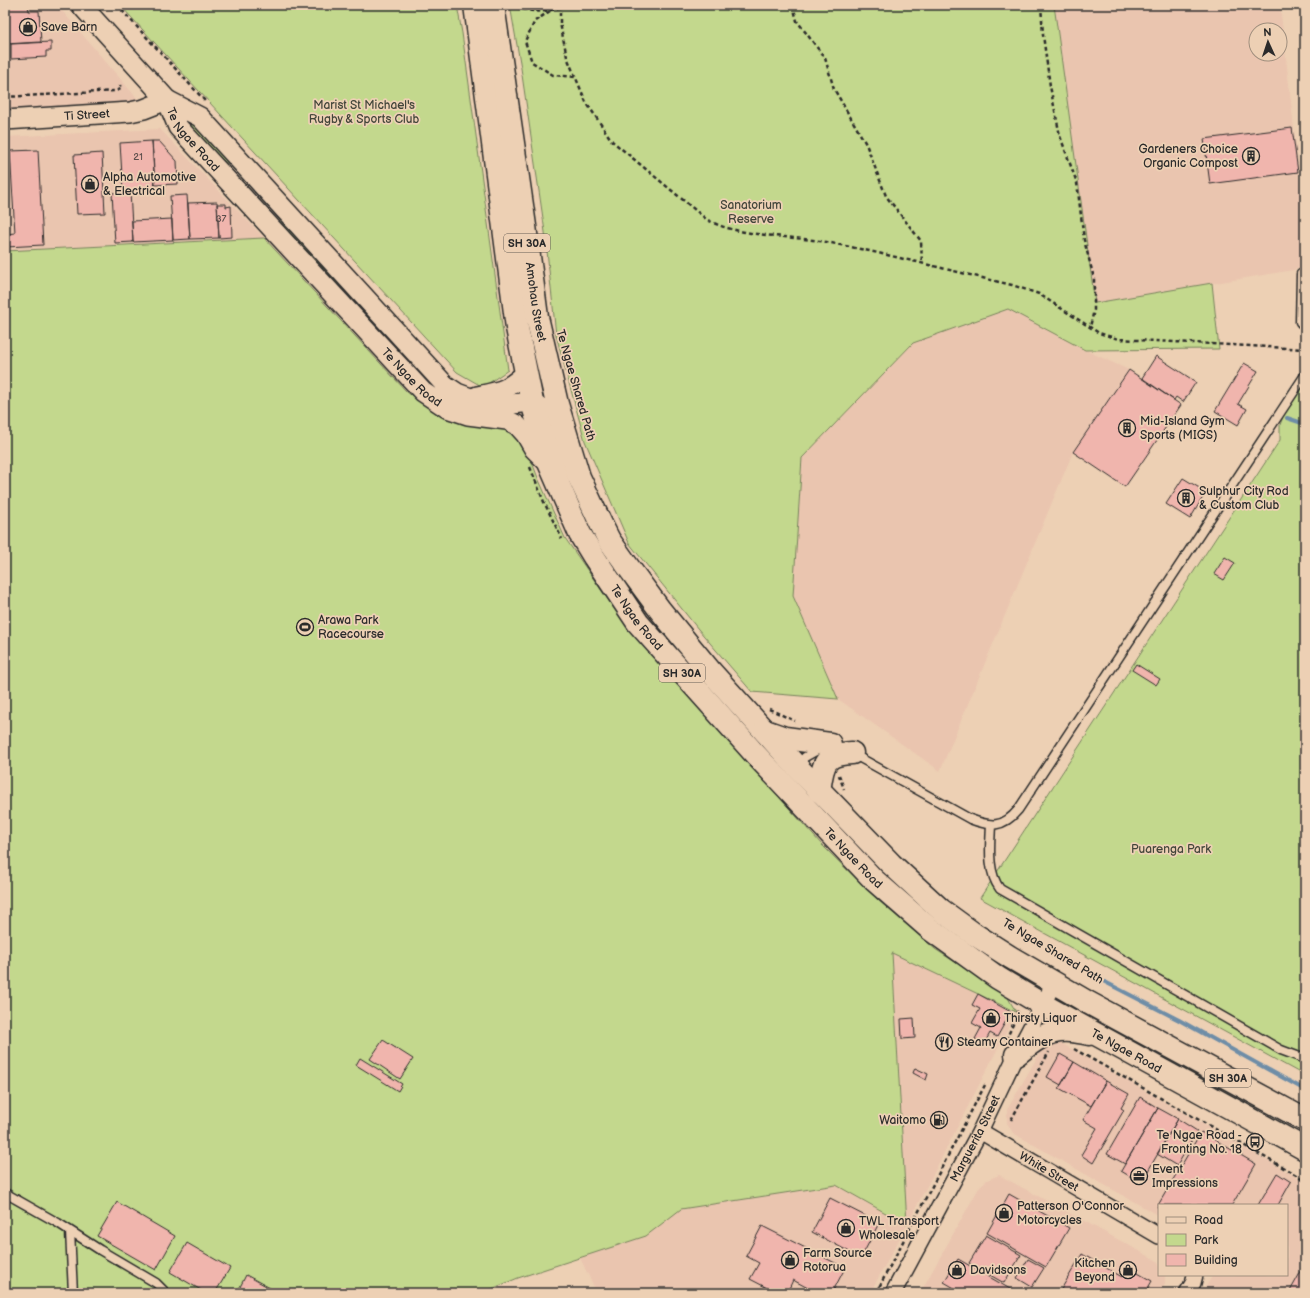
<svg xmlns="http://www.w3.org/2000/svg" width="1310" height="1298" font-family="'Balsamiq Sans',sans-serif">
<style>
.built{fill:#eac5af;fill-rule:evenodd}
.green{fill:#c3d88d;stroke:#77825c}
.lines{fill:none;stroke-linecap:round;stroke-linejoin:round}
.stream{stroke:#6e8da7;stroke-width:4}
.building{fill:#f0b5ad;stroke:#2b2b2b}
.service-casing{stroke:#2b2b2b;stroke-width:11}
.minor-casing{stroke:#2b2b2b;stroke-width:18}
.tertiary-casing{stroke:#2b2b2b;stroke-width:22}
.primary-casing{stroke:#2b2b2b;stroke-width:25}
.path{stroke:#2b2b2b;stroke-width:2.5;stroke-dasharray:4 3;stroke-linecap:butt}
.service{stroke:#edd0b4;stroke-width:8}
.minor{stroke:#edd0b4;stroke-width:15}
.tertiary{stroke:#edd0b4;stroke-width:19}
.primary{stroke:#edd0b4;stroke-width:22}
.labels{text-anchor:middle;stroke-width:3.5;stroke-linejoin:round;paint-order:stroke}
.number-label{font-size:10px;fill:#5c4e4c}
.shield{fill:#edd0b4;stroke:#655c54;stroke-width:1}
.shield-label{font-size:11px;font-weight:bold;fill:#2b2b2b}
.poi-label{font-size:12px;fill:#2b2b2b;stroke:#edd0b4;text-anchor:start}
.park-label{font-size:12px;fill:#42453a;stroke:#edd0b4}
.street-label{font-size:12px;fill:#2b2b2b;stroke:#edd0b4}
</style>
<rect width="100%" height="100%" fill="#edd0b4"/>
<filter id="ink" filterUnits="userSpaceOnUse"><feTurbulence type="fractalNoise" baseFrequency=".025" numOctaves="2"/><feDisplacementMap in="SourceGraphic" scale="8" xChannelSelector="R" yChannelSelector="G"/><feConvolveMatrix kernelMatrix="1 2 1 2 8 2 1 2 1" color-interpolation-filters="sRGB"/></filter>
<g filter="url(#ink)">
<path class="built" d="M5,5H57L141,103L5,110Z
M1054,5H1280L1305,226V268L1095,303ZM1256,30H1280V54H1256Z
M160,129L264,238L5,251V137Z
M1008,309L1085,350L1129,370L1073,452L940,771L838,699L793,596L802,458L913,343Z
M892,952L1016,1013L907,1225L870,1293H597L580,1258L622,1243L681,1209L836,1185L907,1225Z
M1061,1043L1305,1182V1293H1202L1213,1275H1287V1205H1159V1216L1013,1133L1007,1123V1110L1043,1047Z
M999,1175L1156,1260L1159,1263V1275H1165V1283L1160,1293H920L980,1186L987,1180Z"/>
<path class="green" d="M120,5H457L462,33L508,370L483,387L457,372Z
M510,5H1054L1095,303L1212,283L1219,349L1085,350L1008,309L913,343L802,458L793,596L838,699L752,692L698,629L629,543L585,441L556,335L545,232L521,68Z
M183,121C202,125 220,149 233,163L230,165L213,154Z
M260,196L371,316L369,320L302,252L284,225Z
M264,238L407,392L418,400L461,420L508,428L525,444L538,478L565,538L627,627L822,845L879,901L935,949L1007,996L1016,1012L892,953L907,1225L836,1185L681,1209L646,1236L518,1278L482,1293H5V251Z
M1305,383V1072H1298L980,898L1280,440V425L1285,411Z"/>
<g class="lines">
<path class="stream" d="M1287,418L1305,424
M1105,982L1179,1020L1305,1090"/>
</g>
<path class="building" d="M5,5H28L29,11H39L41,42L5,44Z
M51,42V51H46V57L11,59V44Z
M1292,128L1298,172L1210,184L1204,139Z
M152,141L155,190L123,192L120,143Z
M152,141H159L177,161L178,184L155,185Z
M38,150L43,245L6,247V234L15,233L10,151Z
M102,153L105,213L77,214L74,155Z
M130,192L133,242L115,243L112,193Z
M187,195L190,239L173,240L170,196Z
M217,202L219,238L190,239L188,203Z
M217,204H226V207L231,206L232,237L219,238Z
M172,219L173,240L133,242L132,221Z
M1156,356L1196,382L1183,402L1176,397L1174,400L1142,378Z
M1244,363L1258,371L1238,404L1247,409L1238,425L1215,411Z
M1129,370L1181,405L1125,487L1073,452Z
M1183,478L1206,492L1190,519L1166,504Z
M1225,557L1235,563L1224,580L1214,574Z
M1136,664L1160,679L1156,685L1132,670Z
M978,994L1011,1012L997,1037L990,1033L984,1044L975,1039L981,1028L972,1023L980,1009L972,1005Z
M914,1018L915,1038L902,1039L901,1019Z
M943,1036L949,1039L944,1047L939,1045Z
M383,1040L413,1059L400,1079L370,1059Z
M1060,1054L1074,1062L1061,1085L1047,1077Z
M360,1058L402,1084L398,1091L356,1065Z
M1074,1062L1106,1081L1091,1106L1059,1088Z
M915,1068L928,1074L926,1080L913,1073Z
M1106,1081L1129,1094L1121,1108L1124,1110L1093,1163L1081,1155L1097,1128L1083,1120Z
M1140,1097L1158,1108L1125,1164L1107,1154Z
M1158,1108L1178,1119L1141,1183L1121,1171Z
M1178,1119L1197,1131L1177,1166L1157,1154Z
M1201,1132L1256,1164L1232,1205H1159V1208L1157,1207Z
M1277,1173L1291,1182L1278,1205H1258Z
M1009,1194L1069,1228L1046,1267L987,1233Z
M830,1198L879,1223L861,1258L812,1232Z
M117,1202L175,1236L156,1270L97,1236Z
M762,1226L845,1268L832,1293H817L793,1280L787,1293H777L750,1279L759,1263L746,1256Z
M986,1235L1021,1255L1004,1283L969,1263Z
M187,1243L230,1268L215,1293H206L170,1272Z
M1082,1254L1122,1277L1127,1267L1152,1281L1145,1293H1059Z
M958,1259L1017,1293H963L944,1282Z
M1028,1259L1044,1268L1032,1287L1017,1278Z
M1304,1266L1305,1293H1289Z
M246,1275L279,1293H237Z"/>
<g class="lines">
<g class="service-casing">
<path id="service" d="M1301,274L1300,322L1305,327
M853,754L970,819C991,827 1003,828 1018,810L1305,375
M796,766L805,757L821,748
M991,825C990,846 987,872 1000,889L1281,1050L1305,1059
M5,1193L58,1223L100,1250L156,1283L166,1293
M70,1231L73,1293"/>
</g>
<g class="minor-casing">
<g id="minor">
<path id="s1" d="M980,1131L1159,1236"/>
<path id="s2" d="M893,1293L980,1131L1016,1055L1054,983"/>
<path d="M1187,1293L1193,1283L1195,1275"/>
</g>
</g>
<g class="tertiary-casing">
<g id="tertiary">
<path id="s3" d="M81,5L167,100L178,127L423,392L447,408L468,415L507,420L517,425L526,435L534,449L550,465"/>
<path d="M167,100L200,117L445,385L457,393L484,403L502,405L532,402L542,410L548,418L561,460L577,475"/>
<path id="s4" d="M5,120L130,112L144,109L167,100"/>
<path d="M477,396C502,391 506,391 526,373"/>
</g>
</g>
<g class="primary-casing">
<g id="primary">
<path id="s5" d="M475,5L517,328L532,402L550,465L580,534L594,557L638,623L755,754L874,880L930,929L998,978L1043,1005L1305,1149"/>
<path id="s6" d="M493,5L525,226L537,317L557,404L579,477L601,524L609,540L629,568L660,610L711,672L796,766L891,864L941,910L974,934L1010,957L1089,1003L1305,1120"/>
<path d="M765,731L785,738L830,744"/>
<path d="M819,791C823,766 822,754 852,753"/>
<path d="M1016,1055C1032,1042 1048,1029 1070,1031C1077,1031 1083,1033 1089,1034"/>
</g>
</g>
<path class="path" d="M117,5L206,102
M509,5C529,11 540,15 560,7
M560,5V23L567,57L586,102L612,141L706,219C738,238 793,235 831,243C892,255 952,271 1012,285L1039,294L1099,333L1118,339L1305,349
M793,5L797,21L825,58L834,89L866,144L886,196L921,241L922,264
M1041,5L1043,35L1050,86L1060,136L1077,183L1084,240L1094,278V310L1090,327
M550,11L535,21L525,41L532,62L553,75L575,77
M5,97L116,91L121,89L120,85
M530,467L544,502L562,539
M769,709L795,721
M839,775L844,789
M1006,1040L1018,1013L1015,1009
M1074,1049L1305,1180
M1011,1120L1049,1052
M876,1293L985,1085"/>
<use href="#service" class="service"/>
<use href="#minor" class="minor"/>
<use href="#tertiary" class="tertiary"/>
<use href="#primary" class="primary"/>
</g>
</g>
<defs>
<g id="shop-ring" transform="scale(0.9)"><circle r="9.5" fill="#edd0b4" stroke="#2b2b2b" stroke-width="1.5"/><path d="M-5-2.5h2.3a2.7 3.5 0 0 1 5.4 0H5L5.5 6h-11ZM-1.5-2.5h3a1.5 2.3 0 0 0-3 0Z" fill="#2b2b2b"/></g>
<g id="building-ring" transform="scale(0.9)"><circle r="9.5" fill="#edd0b4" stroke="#2b2b2b" stroke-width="1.5"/><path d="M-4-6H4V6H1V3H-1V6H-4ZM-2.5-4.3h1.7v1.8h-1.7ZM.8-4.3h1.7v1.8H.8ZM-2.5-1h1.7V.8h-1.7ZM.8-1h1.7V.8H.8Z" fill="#2b2b2b"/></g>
<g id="stadium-ring" transform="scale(0.9)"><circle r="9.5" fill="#edd0b4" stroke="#2b2b2b" stroke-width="1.5"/><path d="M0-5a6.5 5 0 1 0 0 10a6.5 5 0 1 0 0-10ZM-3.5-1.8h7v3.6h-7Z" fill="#2b2b2b"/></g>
<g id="restaurant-ring" transform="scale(0.9)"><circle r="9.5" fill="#edd0b4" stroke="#2b2b2b" stroke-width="1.5"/><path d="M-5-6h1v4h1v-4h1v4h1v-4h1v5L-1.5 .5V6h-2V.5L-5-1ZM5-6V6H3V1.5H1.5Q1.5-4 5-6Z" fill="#2b2b2b"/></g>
<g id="fuel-ring" transform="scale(0.9)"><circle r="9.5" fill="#edd0b4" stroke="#2b2b2b" stroke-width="1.5"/><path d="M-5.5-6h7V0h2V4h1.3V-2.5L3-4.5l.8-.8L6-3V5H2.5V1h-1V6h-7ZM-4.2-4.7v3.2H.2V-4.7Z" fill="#2b2b2b"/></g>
<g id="bus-ring" transform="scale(0.9)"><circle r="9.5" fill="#edd0b4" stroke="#2b2b2b" stroke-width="1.5"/><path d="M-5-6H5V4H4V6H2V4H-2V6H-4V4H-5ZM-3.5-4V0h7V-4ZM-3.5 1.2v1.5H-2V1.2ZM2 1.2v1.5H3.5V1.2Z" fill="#2b2b2b"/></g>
<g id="office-ring" transform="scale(0.9)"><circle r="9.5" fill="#edd0b4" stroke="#2b2b2b" stroke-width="1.5"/><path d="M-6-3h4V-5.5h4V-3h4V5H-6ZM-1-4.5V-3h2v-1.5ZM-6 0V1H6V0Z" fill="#2b2b2b"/></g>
</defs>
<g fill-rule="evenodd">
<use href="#shop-ring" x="28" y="27"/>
<use href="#building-ring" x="1251" y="156"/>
<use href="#shop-ring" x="90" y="184"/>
<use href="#building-ring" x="1127" y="428"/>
<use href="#building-ring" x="1186" y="498"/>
<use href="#stadium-ring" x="305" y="627"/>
<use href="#shop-ring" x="991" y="1018"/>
<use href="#restaurant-ring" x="944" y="1042"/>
<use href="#fuel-ring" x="939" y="1120"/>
<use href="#bus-ring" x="1255" y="1142"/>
<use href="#office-ring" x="1139" y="1176"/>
<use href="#shop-ring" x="1004" y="1213"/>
<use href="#shop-ring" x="846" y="1228"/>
<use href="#shop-ring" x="790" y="1260"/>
<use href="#shop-ring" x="957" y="1270"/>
<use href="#shop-ring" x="1128" y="1270"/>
</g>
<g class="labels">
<g class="number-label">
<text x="138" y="160">21</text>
<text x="221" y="222">37</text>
</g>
<g class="shield">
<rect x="504" y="234" width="46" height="18" rx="3"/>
<rect x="659" y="664" width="46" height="18" rx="3"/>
<rect x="1205" y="1069" width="46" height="18" rx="3"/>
</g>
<g class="shield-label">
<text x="527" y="247">SH 30A</text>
<text x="682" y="677">SH 30A</text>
<text x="1228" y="1082">SH 30A</text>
</g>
<g class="poi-label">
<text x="41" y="31">Save Barn</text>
<text x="1238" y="153" text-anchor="end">Gardeners Choice<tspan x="1238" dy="14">Organic Compost</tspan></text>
<text x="103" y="181">Alpha Automotive<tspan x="103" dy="14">&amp; Electrical</tspan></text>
<text x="1140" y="425">Mid-Island Gym<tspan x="1140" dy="14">Sports (MIGS)</tspan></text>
<text x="1199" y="495">Sulphur City Rod<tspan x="1199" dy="14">&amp; Custom Club</tspan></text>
<text x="318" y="624">Arawa Park<tspan x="318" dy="14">Racecourse</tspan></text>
<text x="1004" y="1022">Thirsty Liquor</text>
<text x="957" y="1046">Steamy Container</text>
<text x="926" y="1124" text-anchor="end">Waitomo</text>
<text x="1242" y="1139" text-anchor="end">Te Ngae Road -<tspan x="1242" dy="14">Fronting No. 18</tspan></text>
<text x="1152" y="1173">Event<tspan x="1152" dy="14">Impressions</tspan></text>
<text x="1017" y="1210">Patterson O'Connor<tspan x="1017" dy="14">Motorcycles</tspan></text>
<text x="859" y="1225">TWL Transport<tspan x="859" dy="14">Wholesale</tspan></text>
<text x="803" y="1257">Farm Source<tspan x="803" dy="14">Rotorua</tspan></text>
<text x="1115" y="1267" text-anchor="end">Kitchen<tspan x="1115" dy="14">Beyond</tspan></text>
<text x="970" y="1274">Davidsons</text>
</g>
<g class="park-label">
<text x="364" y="109">Marist St Michael's<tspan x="364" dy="14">Rugby &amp; Sports Club</tspan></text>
<text x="751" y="209">Sanatorium<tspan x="751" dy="14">Reserve</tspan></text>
<text x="1171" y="853">Puarenga Park</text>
</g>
<g class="street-label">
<text dy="4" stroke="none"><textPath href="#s4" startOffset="82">Ti Street</textPath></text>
<text dy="4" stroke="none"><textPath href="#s3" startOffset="176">Te Ngae Road</textPath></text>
<text dy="4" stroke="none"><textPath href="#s6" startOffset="300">Amohau Street</textPath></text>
<text dy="4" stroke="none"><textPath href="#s3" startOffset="500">Te Ngae Road</textPath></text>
<text transform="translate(576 385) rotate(74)" y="4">Te Ngae Shared Path</text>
<text dy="4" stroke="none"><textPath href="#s5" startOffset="643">Te Ngae Road</textPath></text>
<text dy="4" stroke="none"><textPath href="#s5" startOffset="967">Te Ngae Road</textPath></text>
<text transform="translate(1053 951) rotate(31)" y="4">Te Ngae Shared Path</text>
<text dy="4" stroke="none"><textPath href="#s5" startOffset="1303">Te Ngae Road</textPath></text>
<text dy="4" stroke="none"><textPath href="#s2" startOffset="175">Marguerita Street</textPath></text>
<text dy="4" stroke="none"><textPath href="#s1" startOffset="80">White Street</textPath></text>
</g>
</g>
<rect width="1310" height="1298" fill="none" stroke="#edd0b4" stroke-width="20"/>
<rect x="10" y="10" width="1290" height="1278" fill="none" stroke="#2b2b2b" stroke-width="1.5" filter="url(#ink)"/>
<rect x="1158" y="1204" width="130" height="72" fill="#edd0b4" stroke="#9f8e7d"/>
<rect x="1166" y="1217" width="20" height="6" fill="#edd0b4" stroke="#9f8e7d"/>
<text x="1194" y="1224" font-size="12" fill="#2b2b2b">Road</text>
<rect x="1166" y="1234" width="20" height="12" fill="#c3d88d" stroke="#9f8e7d"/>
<text x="1194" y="1244" font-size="12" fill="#2b2b2b">Park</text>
<rect x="1166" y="1254" width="20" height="12" fill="#f0b5ad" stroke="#9f8e7d"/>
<text x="1194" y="1264" font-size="12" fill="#2b2b2b">Building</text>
<g transform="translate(1268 42) rotate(357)"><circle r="19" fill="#edd0b4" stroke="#9f8e7d"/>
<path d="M0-3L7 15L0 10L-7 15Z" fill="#2b2b2b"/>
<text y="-6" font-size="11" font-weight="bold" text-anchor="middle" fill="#2b2b2b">N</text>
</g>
</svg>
